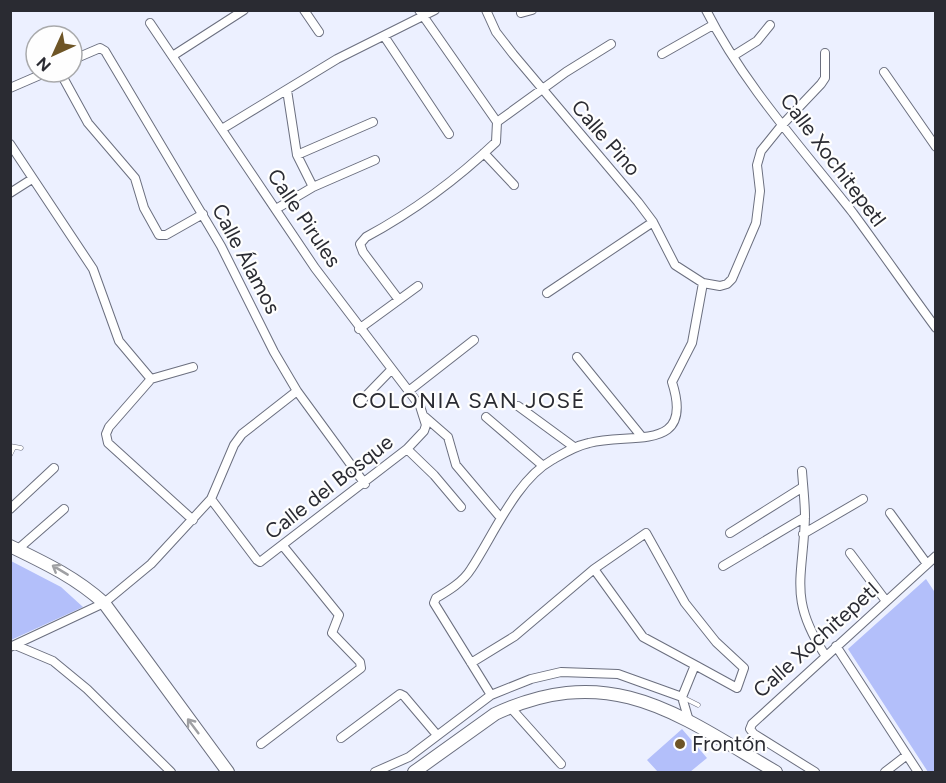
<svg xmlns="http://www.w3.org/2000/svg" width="946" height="783" font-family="Figtree,sans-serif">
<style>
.green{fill:#b3bffa}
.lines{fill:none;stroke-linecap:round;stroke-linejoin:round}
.lane-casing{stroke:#6b6f7f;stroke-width:5}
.street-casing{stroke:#6b6f7f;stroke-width:10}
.secondary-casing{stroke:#6b6f7f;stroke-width:14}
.lane{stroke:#fff;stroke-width:4}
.street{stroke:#fff;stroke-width:8}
.secondary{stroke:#fff;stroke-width:12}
.oneway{stroke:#9fa0a3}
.poi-dot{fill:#6e5526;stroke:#fefefe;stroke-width:2}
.labels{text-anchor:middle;stroke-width:4.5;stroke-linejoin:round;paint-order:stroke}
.street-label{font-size:21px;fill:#2a2b32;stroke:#fefefe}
.poi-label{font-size:21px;fill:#2a2b32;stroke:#fefefe;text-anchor:start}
.neighbourhood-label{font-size:22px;letter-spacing:1.5px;fill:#2a2b32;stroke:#fefefe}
</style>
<rect width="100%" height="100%" fill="#ecf0ff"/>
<path class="green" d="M11,561L61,587L83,607L11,640Z
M926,579L936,594L935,772H928L848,649Z
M682,729L707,758L690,772H658L647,760Z"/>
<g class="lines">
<g class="lane-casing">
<path id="lane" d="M10,446L21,448
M10,455L14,447
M682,697L698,705"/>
</g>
<g class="street-casing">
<path id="street" d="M304,10L319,32
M419,10L497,122
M486,10L496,32L513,54L638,202L653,222L675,265L703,283L720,286L727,284L732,279L756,223L760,191L757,165L761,151L782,125L821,84L825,78V53
M706,10C744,85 802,148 853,213C881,251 908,290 936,328
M521,13L532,10
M150,23L315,268L420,406L426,425L424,431L407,449L260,562L257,560L211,499
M384,36L449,134
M662,54L713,25
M174,55L244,10
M733,56L757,41L770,25
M72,60L100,48L105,51L221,246L274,352L297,391L365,484
M60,72L88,123L135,178L144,208L159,235H166L203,214
M884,72L936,147
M10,88L47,72
M287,90L297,155L313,187
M497,122L566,72L611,44
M222,129L337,59L435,10
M10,144L93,269L119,341L151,379
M484,153L514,185
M297,155L373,122
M10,193L32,179
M276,209L313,187L375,160
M547,293L653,222
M399,300L363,252L360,244L366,237C414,211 456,180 496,142L497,122
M359,329L418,286
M577,357L642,437
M151,379L109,427L106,434L108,443L193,520
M151,379L193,367
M410,390L474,340
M360,402L391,370
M518,406L574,447
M425,417L448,437L456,465L500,517
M486,417L542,465
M407,449L434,475L461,507
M802,471C803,486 805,502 805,517C803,579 788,598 825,655
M10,509L54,468
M890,513L927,564
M730,533L803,487
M803,534L863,499
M17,550L64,509
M850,553L886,601
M723,566L805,517
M594,569L643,637L695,665L682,697
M15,645L53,661L87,689L171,772
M836,646L918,772
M10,647L104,603L151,564L211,499L234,445L242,434L297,391
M471,663L515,636L594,569L646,533L685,603L716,642L744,668L737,688L695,665
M491,695L434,603L436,598C448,591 463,582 471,569C493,536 516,480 552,460C564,453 575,446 589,443C632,432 695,453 672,382L692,343L703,283
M682,697L689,721
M510,707L561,764
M341,738L400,694L404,696L437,735
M261,744L361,668L360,662L332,633L339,615L283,546
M375,772L409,757L491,695L531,679L561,672L618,674L682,697
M815,772L754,734L750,729L752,724L936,556
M885,772L907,755"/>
</g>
<g class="secondary-casing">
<path id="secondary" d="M10,546C45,563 75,577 104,603L228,772
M414,772L495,714C611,660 679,715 776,772"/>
</g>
<use href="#lane" class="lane"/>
<use href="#street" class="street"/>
<use href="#secondary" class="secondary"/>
</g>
<defs><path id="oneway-shaft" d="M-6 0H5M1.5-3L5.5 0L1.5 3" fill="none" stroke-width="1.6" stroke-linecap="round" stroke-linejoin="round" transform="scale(1.5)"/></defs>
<g class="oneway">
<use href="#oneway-shaft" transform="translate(60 570) rotate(-149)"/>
<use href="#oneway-shaft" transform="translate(193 726) rotate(-127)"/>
</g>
<circle class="poi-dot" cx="680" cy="744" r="6"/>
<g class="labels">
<g class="street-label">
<text transform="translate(606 138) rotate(49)" y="7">Calle Pino</text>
<text transform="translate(833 160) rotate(53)" y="7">Calle Xochitepetl</text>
<text transform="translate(304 218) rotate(56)" y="7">Calle Pirules</text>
<text transform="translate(246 259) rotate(62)" y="7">Calle Álamos</text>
<text transform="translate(329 487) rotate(-38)" y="7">Calle del Bosque</text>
<text transform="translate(816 640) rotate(-42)" y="7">Calle Xochitepetl</text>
</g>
<g class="poi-label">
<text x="692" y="751">Frontón</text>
</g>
<g class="neighbourhood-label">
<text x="469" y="408">COLONIA SAN JOSÉ</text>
</g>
</g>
<rect width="946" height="783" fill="none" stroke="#2a2b32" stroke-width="24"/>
<g transform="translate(54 54) rotate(225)"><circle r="28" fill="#fefefe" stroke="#a9aaac" stroke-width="1.5"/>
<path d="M0-4.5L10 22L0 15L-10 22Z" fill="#6e5526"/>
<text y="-9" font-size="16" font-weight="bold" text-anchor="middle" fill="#2a2b32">N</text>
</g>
</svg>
